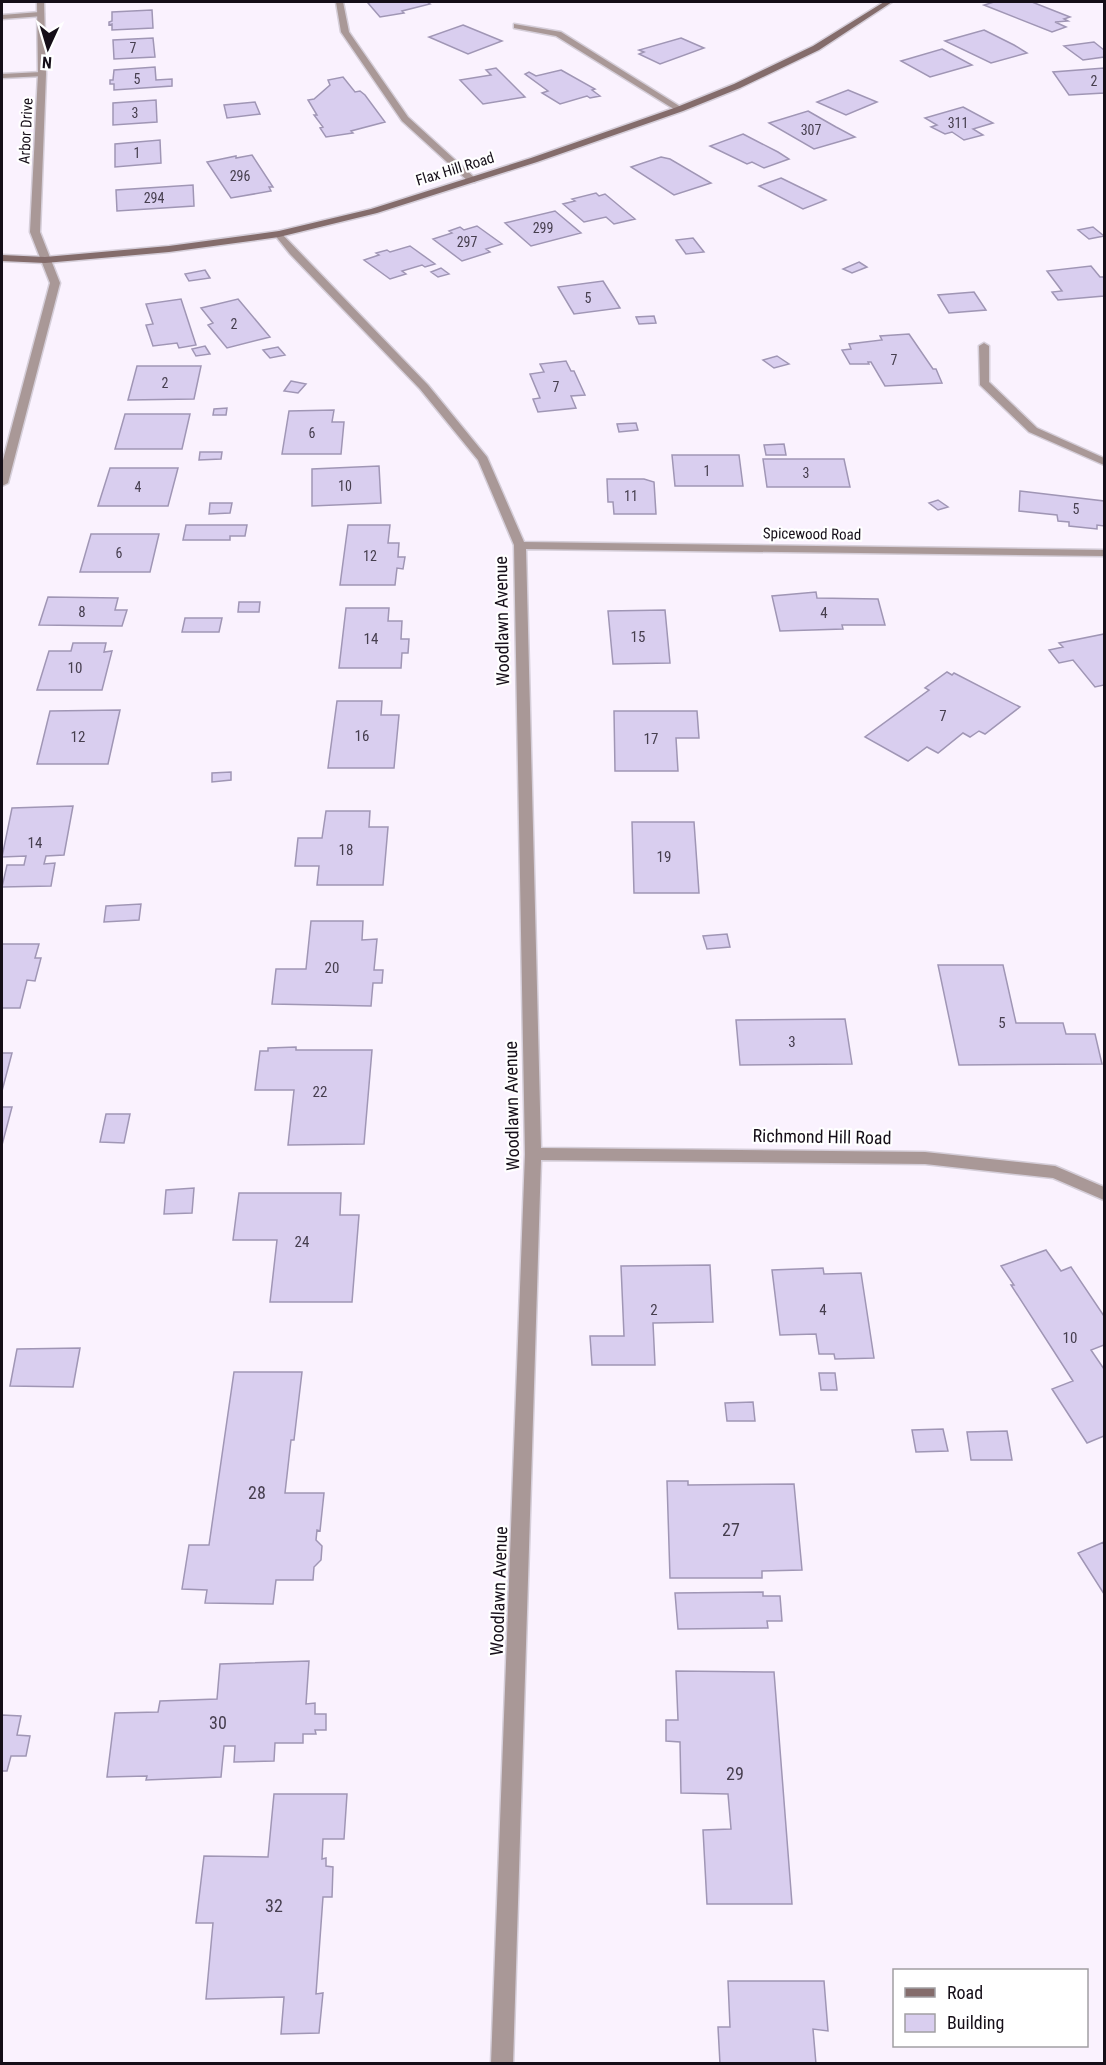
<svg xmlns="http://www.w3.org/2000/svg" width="1106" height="2065" font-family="'Roboto Condensed',sans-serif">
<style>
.building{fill:#d9ceef;stroke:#a096b5;stroke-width:1.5}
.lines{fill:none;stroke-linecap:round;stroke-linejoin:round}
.lane-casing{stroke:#d5ced9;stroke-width:3}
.street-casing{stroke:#d5ced9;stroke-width:3}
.secondary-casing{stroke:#d5ced9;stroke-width:3}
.lane{fill:#a99897;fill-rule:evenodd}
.street{fill:#a99897;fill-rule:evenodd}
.secondary{fill:#846c6b;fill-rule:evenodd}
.labels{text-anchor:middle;stroke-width:4.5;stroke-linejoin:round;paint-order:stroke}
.far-number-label{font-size:14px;fill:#463e4e}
.far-street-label{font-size:15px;fill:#150e18;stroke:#fff}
.number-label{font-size:15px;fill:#463e4e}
.street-label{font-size:18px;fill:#150e18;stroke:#fff}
.near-number-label{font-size:18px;fill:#463e4e}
</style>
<rect width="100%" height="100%" fill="#faf2fe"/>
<path class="building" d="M371,2H427L430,4L402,11L404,13L380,17L368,3Z
M994,2H1032L1070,17L1064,19L1068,21L1055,22L1066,27L1052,32L984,5Z
M152,10L153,28L112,30V24L109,25V22L112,21V12Z
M463,25L502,41L468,54L429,37Z
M984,30L1014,45L1027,53L991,63L945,41Z
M153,38L155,57L114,59L113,40Z
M681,38L704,48L660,64L639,54L644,52L639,50Z
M1094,42L1104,50V57L1083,60L1064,46Z
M942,49L972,65L930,77L901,61Z
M155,67L156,80L172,79V86L114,90V84H110V80H113L114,70Z
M496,68L525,97L483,104L460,80L491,75L486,70Z
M1104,68V93L1069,95L1053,72Z
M561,70L595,89L592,90L600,96L590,98L587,96L560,104L542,93L548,91L525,74L529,72L536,76Z
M343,77L355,92L360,91L365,95L385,122L351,131L353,133L326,137L320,128L323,127L314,115H317L308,100L314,99L330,85L328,80Z
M848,90L877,102L846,115L817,102Z
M156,100L157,122L113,125V103Z
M255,102L260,114L227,118L224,105Z
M963,107L993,123L973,129L983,135L964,140L952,132L945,134L931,127L937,125L925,118Z
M808,111L836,127L855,137L814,149L769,123Z
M743,134L778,152L789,159L764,168L752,162L747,164L710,146Z
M160,140L161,163L115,167V144Z
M252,155L273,187H269L271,191L231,198L207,162L236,156V158Z
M661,157L670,159L711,183L674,195L631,167Z
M781,178L826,200L803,209L759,186Z
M193,185L194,206L117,211L116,190Z
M596,193L599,196L605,194L635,219L614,224L606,217L584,222L563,204L575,201L572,199Z
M555,211L581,233L531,246L505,223Z
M477,226L502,244L486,249L490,252L462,261L433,239L452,233L449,231L460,227L464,230Z
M1093,227L1104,236L1089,239L1078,230Z
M693,238L704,252L686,254L676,240Z
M410,246L435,264L425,267L422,265L402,271L406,274L390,279L364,260L379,255L376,253L387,250L390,252Z
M859,262L867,267L852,273L843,269Z
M1091,266L1100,277H1104V296L1058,300L1052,292L1062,291L1047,271Z
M441,268L449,274L438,277L431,272Z
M205,270L210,278L189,281L185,274Z
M603,281L620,308L574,314L558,287Z
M974,292L986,310L949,313L938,295Z
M181,299L196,345L179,348L177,343L153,346L146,325L153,324L146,304Z
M238,299L270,337L227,348L208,325L213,323L201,308Z
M654,316L656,323L639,324L636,317Z
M909,334L933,369H936L942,383L885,386L871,362H868L869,364H850L842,350L851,349L849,344L882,340L880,336Z
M205,346L210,354L196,356L192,349Z
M278,347L285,355L270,358L263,350Z
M777,356L789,364L774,368L763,360Z
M566,361L571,371H574L585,395L571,396L576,408L538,412L533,399L540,398L530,374L544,372L540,364Z
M137,366H201L194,399L128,400Z
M291,381L306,384L298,393L284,391Z
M227,408L226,415H213L214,409Z
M334,410L332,422H344L341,454H282L289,411Z
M125,414H190L182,449H115Z
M636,423L638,430L619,432L617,424Z
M784,444L786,455H766L764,445Z
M200,452H222L221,459L199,460Z
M672,455H739L743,486H675Z
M763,459H844L850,487H767Z
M379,466L381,503L312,506V469Z
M110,468H178L168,506H98Z
M607,479H644L654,482L656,514H614L613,502H608Z
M1020,491L1104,501V526L1097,525V529L1069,526V522L1058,521L1057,515L1019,511Z
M938,500L948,507L938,510L929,503Z
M210,503H232L230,513L209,514Z
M186,525H247L245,536H230V540H183Z
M348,525H390L388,543H399L398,557H405L403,569L397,568L395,585H340Z
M91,534H159L150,572H80Z
M816,592L817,598L878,599L885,625H842L843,629L780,631L772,596Z
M48,597L118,598L115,610H127L122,626L39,625Z
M239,602H260L259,612H238Z
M346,608H389L388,621H402L401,639H409L408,653H402L401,668H339Z
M665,610L670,663L613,664L608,611Z
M185,618H222L219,632H182Z
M1104,634V685L1095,687L1073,660L1059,663L1049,650L1063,647L1059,643Z
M73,643H106L104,652L112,651L102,690H37L49,651H71Z
M947,672L952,675L954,673L1020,707L985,734L979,731L970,737L963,733L938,753L927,747L908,761L865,737L929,690L925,688Z
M337,701H382L381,715H399L394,768H328Z
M120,710L108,764H37L50,711Z
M614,711H697L699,738H676L678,771H615Z
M231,772V780L212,782V773Z
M73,806L64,855L46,856L44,864L55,863L51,886L2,887L7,865H24L26,856L2,857L12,808Z
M326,811H370L369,827H388L383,885H317L319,866H295L298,838H322Z
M632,822H694L699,893H634Z
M141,904L139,920L104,922L106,906Z
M311,921H363L362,940L377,939L374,970H383L382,983H373L371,1006L272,1004L276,969H306Z
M727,934L730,947L707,949L703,936Z
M2,944H39L35,958H41L35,981L27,980L20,1008H2Z
M938,965H1003L1016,1023H1063L1066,1034H1095L1102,1064L959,1065Z
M845,1019L852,1064L740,1065L736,1020Z
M296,1047V1050H372L364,1144L288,1145L294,1090H255L260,1051H268V1048Z
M2,1053H12L2,1091Z
M2,1107H12L2,1145Z
M106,1114H130L124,1143L100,1142Z
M194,1188L192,1213L164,1214L166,1190Z
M239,1193H341L340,1215H359L352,1302H270L277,1240H233Z
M1046,1250L1061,1271L1071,1267L1104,1316V1345L1091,1350L1104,1369V1436L1087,1443L1052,1389L1073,1381L1011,1285H1014L1001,1266Z
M710,1265L713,1322L653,1323L655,1365H592L590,1336H624L621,1266Z
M823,1268L824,1274L861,1273L874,1358L835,1359L834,1354H819L816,1334L780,1335L772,1270Z
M80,1348L73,1387L10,1386L17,1349Z
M234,1372H302L294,1440H291L285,1493H324L320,1531L317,1530L316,1540L322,1546L321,1560L314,1567L313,1580H276L273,1604L205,1603L207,1590L182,1589L189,1545H209Z
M819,1373H835L837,1390H821Z
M753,1402L755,1421H727L725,1403Z
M943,1429L948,1451L916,1452L912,1430Z
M1007,1431L1012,1460H971L967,1432Z
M667,1481H688V1485L794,1484L802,1570L762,1571V1578H670Z
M1104,1542V1594L1078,1553Z
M763,1592V1596H780L782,1621H767L768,1628L678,1629L675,1593Z
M309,1661L306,1704L315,1703V1714H326V1730H315L316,1734H303V1743H275L274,1761L234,1762L235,1746H224L221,1777L146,1780L147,1776L107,1777L115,1713L158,1712L160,1701L217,1699L220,1664Z
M676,1671L774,1672L792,1904H707L703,1830L731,1829L728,1794L681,1793L680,1742L666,1741V1720H678Z
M2,1715L21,1716L17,1735L30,1736L26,1756H11L7,1771H2Z
M274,1794H347L344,1839H323L322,1859L326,1858V1866L333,1867L332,1897H323L316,1994L323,1993L319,2033L281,2034L284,1997L206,1999L213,1923H196L204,1856L268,1857Z
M728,1981H824L828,2031L813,2029L816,2064H720L718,2027H730Z"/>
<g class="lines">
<g class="lane-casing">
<path id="lane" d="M336,2H343L349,32L408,117L475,178V182H469L402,121L341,32Z
M40,12L44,14L43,16L2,19V15Z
M514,24L561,32L684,109L677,111L556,36L514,28Z
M42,72H45V76L2,78V74Z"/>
</g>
<g class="street-casing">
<path id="street" d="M37,2H44L46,74L40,232L60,283L8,483L2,486V464L50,283L30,232L38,74Z
M279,231L428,385L487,457L524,542L1104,550V556L526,549L541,1148L925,1152L1055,1166L1104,1187V1200L1053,1178L925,1164L541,1160L513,2064H491L525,1154L514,545L478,460L420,389L290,254L274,234Z
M984,343L989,346V382L1037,428L1104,458V465L1029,432L980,385L979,346Z"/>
</g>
<g class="secondary-casing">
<path id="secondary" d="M884,2H892L819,50L740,88L683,111L537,162L377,213L279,237L169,252L45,263L2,261V255L45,257L169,246L279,231L371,209L531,158L677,107L734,84L813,46Z"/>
</g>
<use href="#lane" class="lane"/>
<use href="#street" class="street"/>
<use href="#secondary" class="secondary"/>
</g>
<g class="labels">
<g class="far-number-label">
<text x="133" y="53">7</text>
<text x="137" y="84">5</text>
<text x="1094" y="86">2</text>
<text x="135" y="118">3</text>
<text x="958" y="128">311</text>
<text x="811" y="135">307</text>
<text x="137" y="158">1</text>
<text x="240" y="181">296</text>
<text x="154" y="203">294</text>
<text x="543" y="233">299</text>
<text x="467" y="247">297</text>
<text x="588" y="303">5</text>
<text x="234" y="329">2</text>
<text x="894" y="365">7</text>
<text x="165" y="388">2</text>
<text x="556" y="392">7</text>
<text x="312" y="438">6</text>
<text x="707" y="476">1</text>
<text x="806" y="478">3</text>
<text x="345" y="491">10</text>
<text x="138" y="492">4</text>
<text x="631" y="501">11</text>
<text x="1076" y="514">5</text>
<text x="119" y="558">6</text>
<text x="370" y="561">12</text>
</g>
<g class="far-street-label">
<text transform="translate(26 131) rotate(-87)" y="5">Arbor Drive</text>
<text transform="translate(455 169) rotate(-17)" y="5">Flax Hill Road</text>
<text transform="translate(812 534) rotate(1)" y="5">Spicewood Road</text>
</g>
<g class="number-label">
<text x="82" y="617">8</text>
<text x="824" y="618">4</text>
<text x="638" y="642">15</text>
<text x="371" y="644">14</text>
<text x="75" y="673">10</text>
<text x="943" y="721">7</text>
<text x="362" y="741">16</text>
<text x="78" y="742">12</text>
<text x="651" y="744">17</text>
<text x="35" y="848">14</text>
<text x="346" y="855">18</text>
<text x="664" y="862">19</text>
<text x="332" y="973">20</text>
<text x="1002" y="1028">5</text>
<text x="792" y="1047">3</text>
<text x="320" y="1097">22</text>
<text x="302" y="1247">24</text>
<text x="654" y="1315">2</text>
<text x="823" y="1315">4</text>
<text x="1070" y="1343">10</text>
</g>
<g class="street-label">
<text transform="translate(502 621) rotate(-91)" y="6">Woodlawn Avenue</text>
<text transform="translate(512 1106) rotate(-91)" y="6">Woodlawn Avenue</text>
<text transform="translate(822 1137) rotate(1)" y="6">Richmond Hill Road</text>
<text transform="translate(499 1591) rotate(-88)" y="6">Woodlawn Avenue</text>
</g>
<g class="near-number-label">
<text x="257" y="1499">28</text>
<text x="731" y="1536">27</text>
<text x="218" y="1729">30</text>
<text x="735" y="1780">29</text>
<text x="274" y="1912">32</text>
</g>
</g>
<rect width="1106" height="2065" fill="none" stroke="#150e18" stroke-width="6"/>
<rect x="893" y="1969" width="195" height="78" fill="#ffffff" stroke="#a19fa3" stroke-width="1.5"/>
<rect x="905" y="1988" width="30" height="9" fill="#846c6b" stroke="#a19fa3" stroke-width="1.5"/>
<text x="947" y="1999" font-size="18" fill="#150e18">Road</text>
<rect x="905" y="2014" width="30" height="18" fill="#d9ceef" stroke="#a19fa3" stroke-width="1.5"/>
<text x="947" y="2029" font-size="18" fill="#150e18">Building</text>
<g transform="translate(48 48) rotate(184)" stroke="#ffffff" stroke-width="4.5" paint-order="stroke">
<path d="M0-4.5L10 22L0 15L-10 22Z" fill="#150e18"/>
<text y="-9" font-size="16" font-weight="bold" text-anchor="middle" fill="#150e18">N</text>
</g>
</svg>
